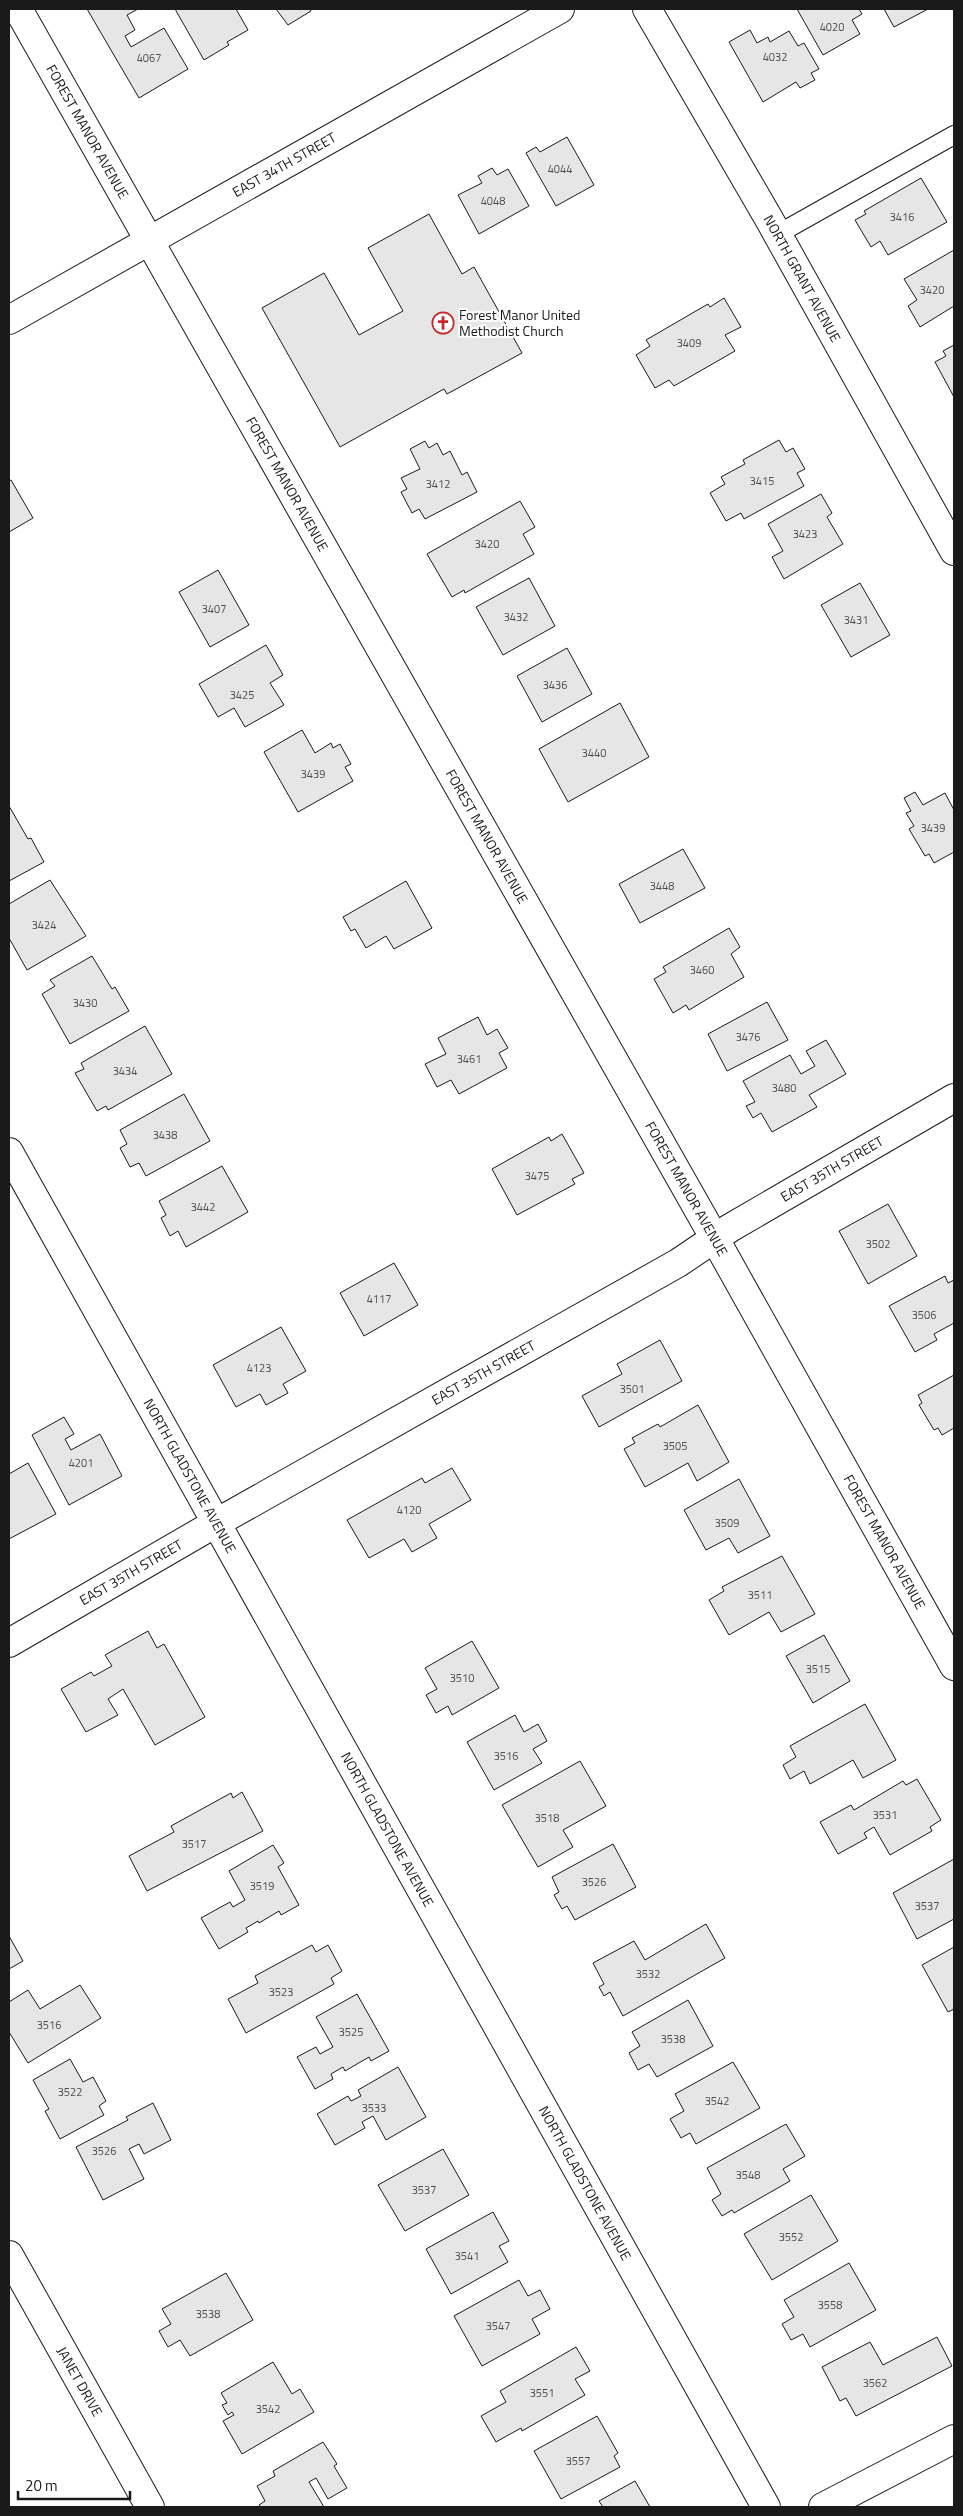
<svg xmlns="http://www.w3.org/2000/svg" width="963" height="2516" font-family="'Titillium Web',sans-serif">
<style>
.building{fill:#e6e6e6;stroke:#1a1a1a}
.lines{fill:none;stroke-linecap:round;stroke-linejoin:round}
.service-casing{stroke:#1a1a1a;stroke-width:20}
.minor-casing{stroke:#1a1a1a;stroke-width:30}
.tertiary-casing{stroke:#1a1a1a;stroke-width:30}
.secondary-casing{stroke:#1a1a1a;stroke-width:30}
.service{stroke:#fff;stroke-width:18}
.minor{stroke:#fff;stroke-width:28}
.tertiary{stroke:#fff;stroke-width:28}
.secondary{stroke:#fff;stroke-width:28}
.labels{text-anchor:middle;stroke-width:4;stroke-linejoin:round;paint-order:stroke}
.number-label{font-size:11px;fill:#4d4d4d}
.street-label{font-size:14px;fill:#1a1a1a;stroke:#fff}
.poi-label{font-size:14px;fill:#1a1a1a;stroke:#fff;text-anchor:start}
</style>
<rect width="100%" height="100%" fill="#fff"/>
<path class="building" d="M87,9H138L127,15L135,30L125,36L131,47L164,28L188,69L139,98Z
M175,9H236L248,30L227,42L229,45L204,60Z
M276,9H310L311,11L288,25Z
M797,9H859L862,14L852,20L860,34L823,55Z
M884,9H928L894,27Z
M750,30L757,43L768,37L770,42L789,31L798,46L804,43L819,69L811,73L815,80L800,88L796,82L763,102L729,42Z
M567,137L594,185L556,206L526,153L536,147L540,152Z
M492,168L497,175L508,169L529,206L479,234L458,195L482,183L478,176Z
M921,178L947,222L888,255L880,241L871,247L855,220L866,214L864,211Z
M429,214L462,274L474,267L522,353L447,394L444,389L340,447L262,308L324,273L359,335L403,311L368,248Z
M954,250V306L920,327L908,306L917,300L904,279Z
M724,298L741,327L725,335L735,351L674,386L669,380L655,388L636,355L650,346L646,340L708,304L710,307Z
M954,345V397L935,362L946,356L943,351Z
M779,440L786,452L793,448L805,469L797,473L804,486L744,519L741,513L726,521L710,493L725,484L721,477L745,464L743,460Z
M425,441L429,448L437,443L443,455L450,451L462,475L467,472L477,492L425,519L419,509L412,513L401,492L407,489L401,478L420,469L410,449Z
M11,480L33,518L9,532V481Z
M821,494L832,513L827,517L843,544L784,579L772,557L783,551L768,524Z
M520,501L535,527L523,534L534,554L465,593L464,590L452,597L427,554Z
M218,570L249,625L210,647L179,592Z
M529,578L555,626L503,655L476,607Z
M860,583L890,635L851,657L821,605Z
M266,645L283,675L270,683L284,705L245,727L234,708L218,717L199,684Z
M567,648L592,694L542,722L517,676Z
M620,703L649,757L568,802L539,749Z
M302,730L315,753L331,743L333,748L340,744L351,764L345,767L353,781L298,812L264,752Z
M915,792L923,805L945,793L954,810V852L934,863L929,854L925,856L909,829L914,826L906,813L911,811L904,798Z
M9,806L28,839L31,838L44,862L9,881Z
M683,849L705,888L640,923L619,884Z
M50,880L86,936L27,970L9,938V904Z
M406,881L432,928L394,949L386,936L366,948L355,929L351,931L343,917Z
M729,928L740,947L731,954L744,977L689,1010L686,1005L673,1013L654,979L666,972L663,967Z
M92,956L112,989L115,987L129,1011L70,1044L42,994L55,986L50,980Z
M767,1002L788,1040L727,1071L708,1034Z
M478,1017L487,1035L497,1029L508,1048L499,1053L507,1068L459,1094L451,1080L437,1087L425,1064L446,1054L438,1038Z
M145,1026L172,1074L108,1110L106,1106L97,1111L75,1073L84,1069L81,1063Z
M826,1040L846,1074L809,1095L817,1107L772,1132L761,1113L753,1118L746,1106L755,1102L743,1081L790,1055L801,1074L815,1066L806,1051Z
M184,1094L210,1141L146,1176L139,1163L130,1167L120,1148L127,1144L120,1130Z
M562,1134L584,1173L572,1179L575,1184L517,1215L492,1169L549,1137L551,1141Z
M222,1166L248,1212L186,1247L178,1231L170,1236L161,1218L166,1215L159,1201Z
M888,1204L917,1256L868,1284L839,1231Z
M394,1263L418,1305L364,1336L340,1293Z
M945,1276L948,1283L954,1280V1323L934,1334L937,1340L915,1352L889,1306Z
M281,1327L306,1371L283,1384L288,1393L266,1405L260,1394L236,1407L213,1365Z
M660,1340L682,1381L599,1427L582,1396L622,1374L617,1364Z
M954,1375V1428L942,1435L938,1428L934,1430L919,1405L922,1403L918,1395Z
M698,1405L729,1462L697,1481L688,1463L645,1487L624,1449L635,1443L632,1438L658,1424L660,1427Z
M64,1417L74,1434L65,1439L71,1450L100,1434L122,1476L69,1505L32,1435Z
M28,1463L56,1514L9,1539V1474Z
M452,1468L471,1500L429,1524L437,1538L412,1552L404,1539L369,1558L347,1520L422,1478L425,1483Z
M739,1479L770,1536L738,1553L729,1538L706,1550L684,1510Z
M782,1556L815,1614L781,1632L769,1612L729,1635L709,1600L724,1591L722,1587Z
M148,1631L157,1648L164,1644L205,1717L155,1745L123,1689L108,1699L118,1715L86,1732L61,1689L91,1672L94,1676L112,1666L105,1655Z
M824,1635L850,1681L813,1703L786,1656Z
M472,1641L499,1688L452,1715L448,1706L436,1713L426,1695L437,1689L425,1668Z
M865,1704L896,1760L863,1778L853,1760L810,1784L804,1771L790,1779L783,1765L796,1757L790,1746Z
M515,1715L524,1732L538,1724L547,1741L533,1749L542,1763L494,1790L467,1742Z
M580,1761L606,1806L563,1830L573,1847L538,1867L502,1805Z
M917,1779L941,1820L930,1827L932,1831L890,1855L874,1827L864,1833L867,1838L838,1854L820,1822L851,1805L854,1810L903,1781L906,1785Z
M242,1792L263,1831L147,1891L129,1856L174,1832L171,1826L231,1793L233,1798Z
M613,1844L636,1887L575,1920L567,1906L562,1909L554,1895L559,1892L552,1877Z
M273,1845L284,1863L278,1867L299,1905L281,1915L279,1911L259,1923L258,1921L246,1928L248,1932L219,1949L201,1918L230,1902L233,1907L245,1900L229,1871Z
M954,1859V1919L917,1939L893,1893Z
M706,1924L725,1958L623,2016L610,1992L604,1996L599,1987L604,1984L593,1963L634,1941L645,1960Z
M9,1936L23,1961L9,1969Z
M312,1945L316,1952L328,1945L342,1971L331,1978L334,1984L246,2033L228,1999L258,1983L255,1976Z
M954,1947V2009L948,2012L922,1965Z
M80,1985L101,2018L28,2063L9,2032V2002L28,1990L40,2009Z
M357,1994L389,2051L371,2061L369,2057L345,2071L343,2067L331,2074L333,2079L315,2089L297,2057L316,2047L320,2054L333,2047L316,2017Z
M688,2000L713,2046L657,2077L649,2064L638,2070L629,2053L640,2046L632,2032Z
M70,2059L83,2082L93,2077L106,2101L99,2106L104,2115L60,2139L45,2111L49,2109L33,2080Z
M733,2062L760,2108L696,2144L690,2133L681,2138L670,2119L684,2111L675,2094Z
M398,2067L426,2117L386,2140L373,2116L362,2122L365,2128L335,2145L317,2114L348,2096L351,2101L361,2096L358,2090Z
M153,2103L171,2140L144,2154L139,2144L129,2149L144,2179L103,2200L76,2147L128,2120L126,2117Z
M786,2124L805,2156L783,2169L790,2181L734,2213L732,2210L722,2216L712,2200L721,2194L707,2168Z
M443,2149L469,2195L405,2231L378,2185Z
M811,2195L838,2241L772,2280L744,2234Z
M493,2212L509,2241L499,2246L508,2262L451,2294L426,2249Z
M849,2263L876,2310L810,2347L803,2334L791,2340L782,2324L794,2317L784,2300Z
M226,2273L253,2320L190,2356L180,2340L168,2347L159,2331L171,2324L162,2309Z
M519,2280L528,2296L540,2290L550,2309L532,2319L540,2334L482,2366L454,2316Z
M937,2337L952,2366L856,2416L846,2398L840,2401L822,2367L870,2342L883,2365Z
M576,2347L590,2371L575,2379L585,2395L522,2431L521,2428L496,2442L481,2416L506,2402L500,2391Z
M273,2362L292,2394L300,2389L314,2412L242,2454L223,2421L234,2415L232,2412L228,2415L222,2405L227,2403L221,2393Z
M597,2416L618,2453L614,2456L620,2467L561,2499L534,2451Z
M323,2442L337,2464L334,2466L347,2488L328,2499L316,2478L309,2482L324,2507H260L259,2505L265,2501L257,2486L275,2476L273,2471Z
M635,2481L650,2507H603L599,2501Z"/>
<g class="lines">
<g class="service-casing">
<path id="service" d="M778,234L954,135"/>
</g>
<g class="minor-casing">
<g id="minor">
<path id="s1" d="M647,9L769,219L954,551"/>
<path id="s2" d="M9,1152L766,2507"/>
<path id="s3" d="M9,1643L216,1523L678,1263L730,1228L954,1098"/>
<path id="s4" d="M9,2255L150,2507"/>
<path d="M823,2507L954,2439"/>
</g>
</g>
<g class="tertiary-casing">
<g id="tertiary">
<path id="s5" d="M18,9L715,1239L954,1666"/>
</g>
</g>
<g class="secondary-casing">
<g id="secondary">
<path id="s6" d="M9,320L560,9"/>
</g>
</g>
<use href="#service" class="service"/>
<use href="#minor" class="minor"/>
<use href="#tertiary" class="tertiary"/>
<use href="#secondary" class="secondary"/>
</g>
<defs>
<g id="church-ring" transform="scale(1.125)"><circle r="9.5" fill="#fff" stroke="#c62828" stroke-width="1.5"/><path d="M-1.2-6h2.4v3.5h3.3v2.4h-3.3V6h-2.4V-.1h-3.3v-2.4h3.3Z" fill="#c62828"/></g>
</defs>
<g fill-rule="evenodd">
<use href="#church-ring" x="443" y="323"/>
</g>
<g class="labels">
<g class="number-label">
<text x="832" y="31">4020</text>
<text x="775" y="61">4032</text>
<text x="149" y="62">4067</text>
<text x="560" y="173">4044</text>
<text x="493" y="205">4048</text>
<text x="902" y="221">3416</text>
<text x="932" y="294">3420</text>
<text x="689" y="347">3409</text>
<text x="762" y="485">3415</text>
<text x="438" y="488">3412</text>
<text x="805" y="538">3423</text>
<text x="487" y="548">3420</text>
<text x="214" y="613">3407</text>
<text x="516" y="621">3432</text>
<text x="856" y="624">3431</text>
<text x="555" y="689">3436</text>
<text x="242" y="699">3425</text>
<text x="594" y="757">3440</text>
<text x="313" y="778">3439</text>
<text x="933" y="832">3439</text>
<text x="662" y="890">3448</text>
<text x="44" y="929">3424</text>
<text x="702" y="974">3460</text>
<text x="85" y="1007">3430</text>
<text x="748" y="1041">3476</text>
<text x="469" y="1063">3461</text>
<text x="125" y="1075">3434</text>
<text x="784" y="1092">3480</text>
<text x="165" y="1139">3438</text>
<text x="537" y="1180">3475</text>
<text x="203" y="1211">3442</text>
<text x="878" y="1248">3502</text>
<text x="379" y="1303">4117</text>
<text x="924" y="1319">3506</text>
<text x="259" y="1372">4123</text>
<text x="632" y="1393">3501</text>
<text x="675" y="1450">3505</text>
<text x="81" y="1467">4201</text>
<text x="409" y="1514">4120</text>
<text x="727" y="1527">3509</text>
<text x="760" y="1599">3511</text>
<text x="818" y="1673">3515</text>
<text x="462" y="1682">3510</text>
<text x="506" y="1760">3516</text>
<text x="885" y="1819">3531</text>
<text x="547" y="1822">3518</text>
<text x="194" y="1848">3517</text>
<text x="594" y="1886">3526</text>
<text x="262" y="1890">3519</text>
<text x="927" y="1910">3537</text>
<text x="648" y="1978">3532</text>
<text x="281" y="1996">3523</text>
<text x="49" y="2029">3516</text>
<text x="351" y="2036">3525</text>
<text x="673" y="2043">3538</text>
<text x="70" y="2096">3522</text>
<text x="717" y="2105">3542</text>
<text x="374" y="2112">3533</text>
<text x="104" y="2155">3526</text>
<text x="748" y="2179">3548</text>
<text x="424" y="2194">3537</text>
<text x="791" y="2241">3552</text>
<text x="467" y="2260">3541</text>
<text x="830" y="2309">3558</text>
<text x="208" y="2318">3538</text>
<text x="498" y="2330">3547</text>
<text x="875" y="2387">3562</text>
<text x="542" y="2397">3551</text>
<text x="268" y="2413">3542</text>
<text x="578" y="2465">3557</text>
</g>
<g class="street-label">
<text dy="5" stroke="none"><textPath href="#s5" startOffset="141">FOREST MANOR AVENUE</textPath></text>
<text dy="5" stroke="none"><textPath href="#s6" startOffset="316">EAST 34TH STREET</textPath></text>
<text dy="5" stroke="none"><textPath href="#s1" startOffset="311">NORTH GRANT AVENUE</textPath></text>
<text dy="5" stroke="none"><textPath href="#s5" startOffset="546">FOREST MANOR AVENUE</textPath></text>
<text dy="5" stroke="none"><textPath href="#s5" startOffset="951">FOREST MANOR AVENUE</textPath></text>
<text dy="5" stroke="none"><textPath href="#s3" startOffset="950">EAST 35TH STREET</textPath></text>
<text dy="5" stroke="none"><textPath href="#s5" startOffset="1356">FOREST MANOR AVENUE</textPath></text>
<text dy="5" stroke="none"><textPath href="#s3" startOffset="546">EAST 35TH STREET</textPath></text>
<text dy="5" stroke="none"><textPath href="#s2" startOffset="371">NORTH GLADSTONE AVENUE</textPath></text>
<text dy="5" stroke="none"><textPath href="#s5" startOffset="1761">FOREST MANOR AVENUE</textPath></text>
<text dy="5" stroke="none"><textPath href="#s3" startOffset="141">EAST 35TH STREET</textPath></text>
<text dy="5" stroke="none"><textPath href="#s2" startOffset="776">NORTH GLADSTONE AVENUE</textPath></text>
<text dy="5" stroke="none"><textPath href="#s2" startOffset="1181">NORTH GLADSTONE AVENUE</textPath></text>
<text dy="5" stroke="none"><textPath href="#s4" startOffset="145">JANET DRIVE</textPath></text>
</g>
<g class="poi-label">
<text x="459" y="320">Forest Manor United<tspan x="459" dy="16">Methodist Church</tspan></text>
</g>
</g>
<rect width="963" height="2516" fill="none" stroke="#1a1a1a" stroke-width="20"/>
<path d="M18 2491v8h112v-8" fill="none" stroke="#1a1a1a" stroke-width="2.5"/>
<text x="25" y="2491" font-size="15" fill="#1a1a1a" stroke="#ffffff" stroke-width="4" paint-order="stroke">20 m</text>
</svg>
